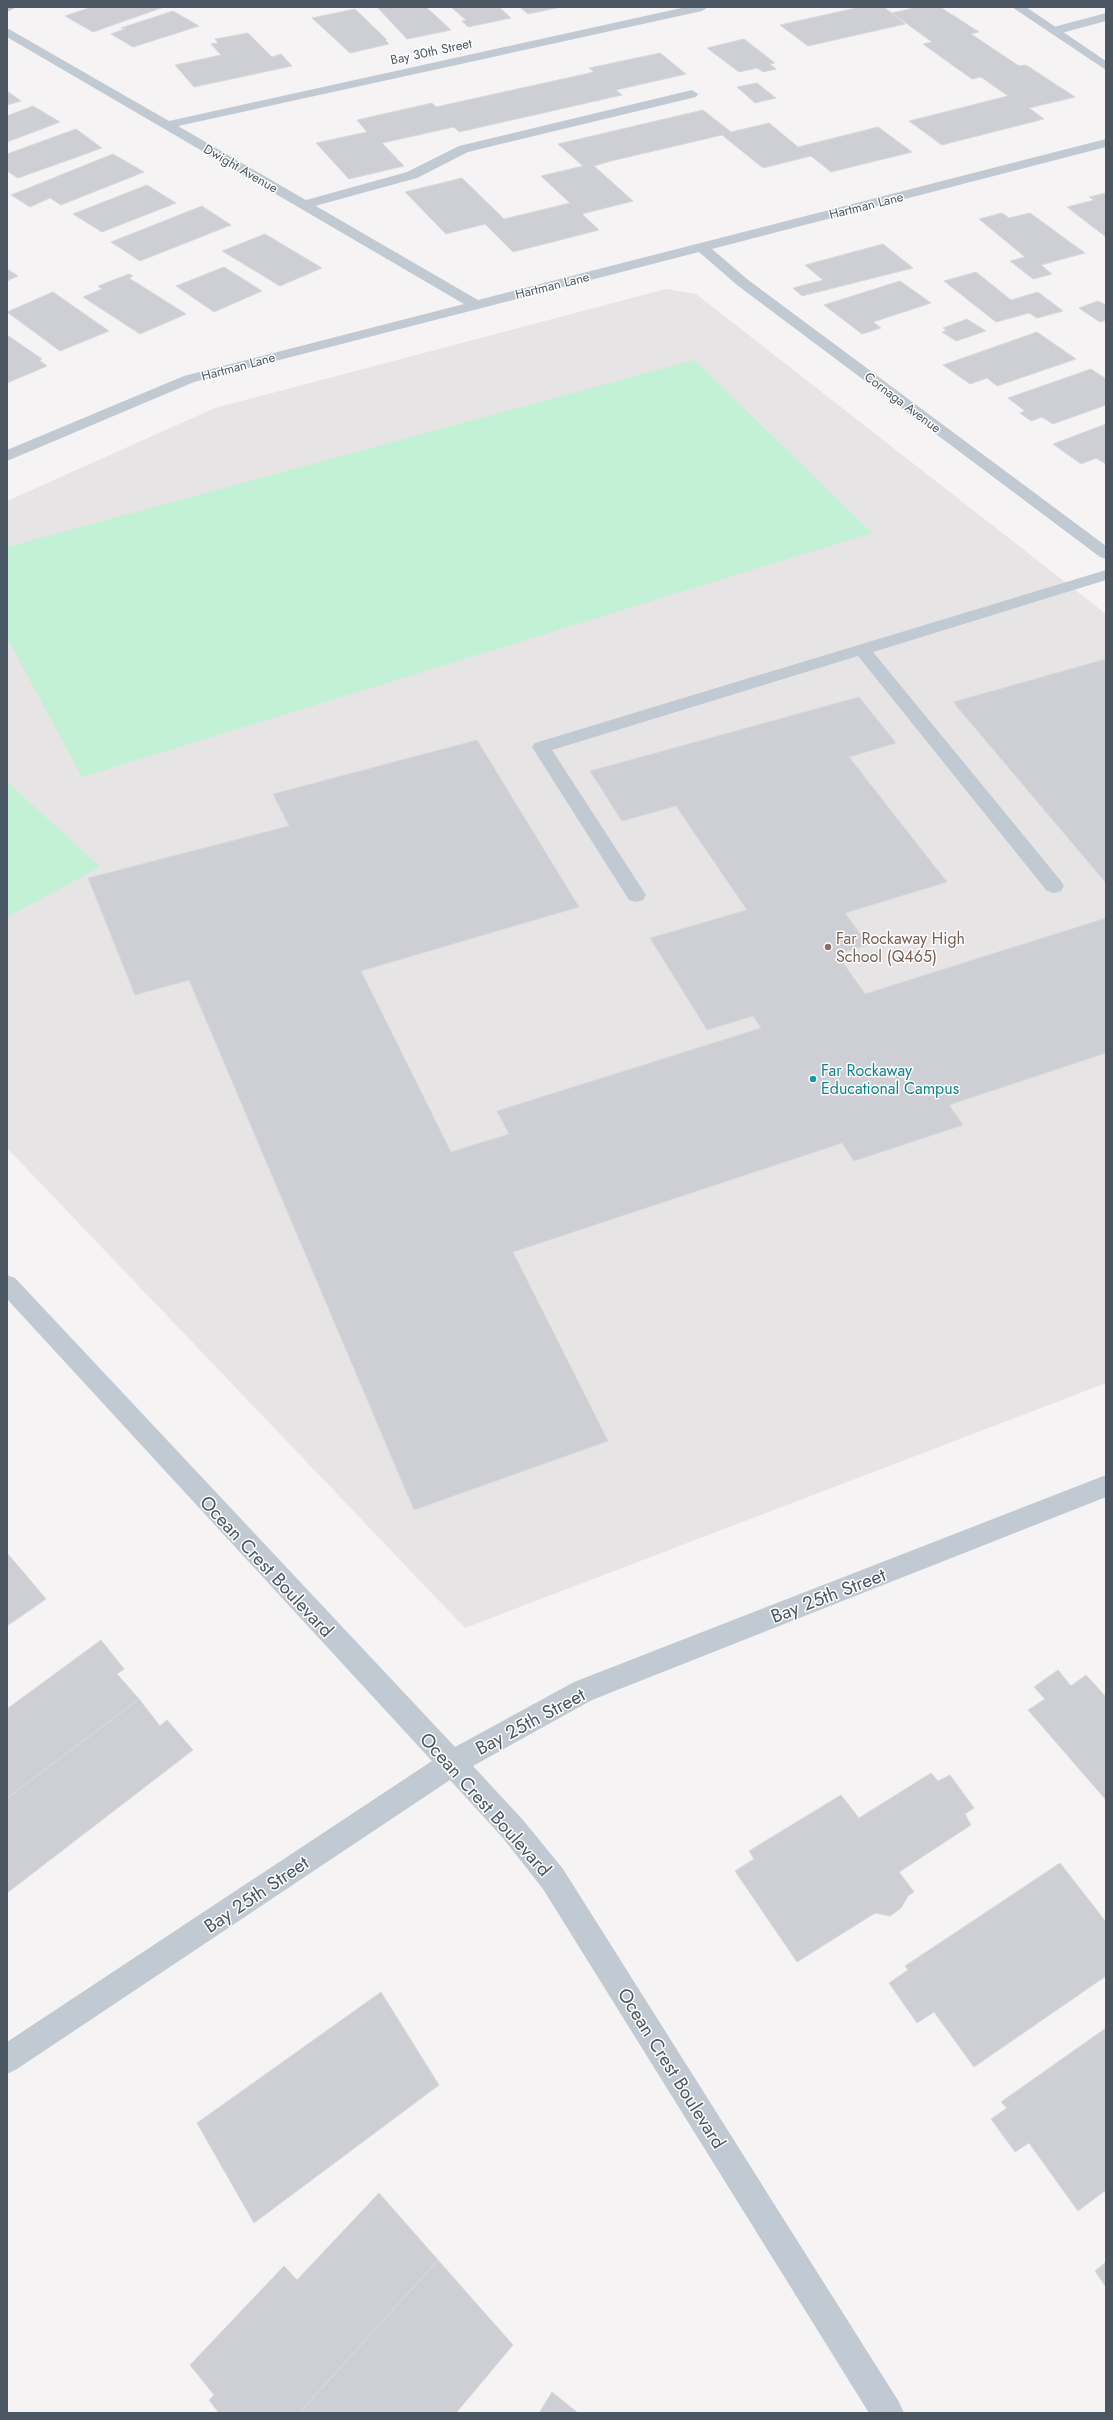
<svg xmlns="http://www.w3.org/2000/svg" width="1113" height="2420" font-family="Jost,sans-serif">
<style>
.education{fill:#e6e4e5}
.green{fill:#c3f1d5}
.building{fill:#cdcfd5;stroke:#d7d9de}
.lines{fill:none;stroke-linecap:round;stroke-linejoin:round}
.service{fill:#c1cad2;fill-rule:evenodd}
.minor{fill:#c1cad2;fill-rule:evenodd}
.education-dot{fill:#8d6e63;stroke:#fff;stroke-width:1.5}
.culture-dot{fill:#0f9aa8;stroke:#fff;stroke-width:1.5}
.labels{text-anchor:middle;stroke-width:3;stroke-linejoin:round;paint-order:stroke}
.far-street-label{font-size:13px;fill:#4a5661;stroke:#fff}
.education-label{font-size:16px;fill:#785e54;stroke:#fff;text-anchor:start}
.culture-label{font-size:16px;fill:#0d838f;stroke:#fff;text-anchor:start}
.near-street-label{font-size:19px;fill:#4a5661;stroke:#fff}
</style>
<rect width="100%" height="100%" fill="#f5f3f3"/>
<path class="education" d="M666,289L696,294L1106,614V1383L465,1628L7,1148V501L215,408Z"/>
<path class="green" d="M694,360L872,533L82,777L7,638V547Z
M7,782L100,867L7,917Z"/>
<path class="building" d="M92,7H164L93,32L65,16Z
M377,7H426L451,30L407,39Z
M451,7H499L511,18L468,27L462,21L466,20Z
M524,7H561L528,14L521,8Z
M860,7H884L905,24L808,46L780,25Z
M918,7H940L979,32L971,34L1019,66L1026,65L1075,97L1029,108L1044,119L942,145L909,121L1008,96L981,77L972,79L923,44L932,42L892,13Z
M355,9L387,40H385L389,44L350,53L312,18Z
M173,11L199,26L133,47L111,34L125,29L121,28Z
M248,33L272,57L281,54L292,66L194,87L175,65L221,55L211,44L218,43L215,39Z
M744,39L775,63L770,64L776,69L763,72L757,68L739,72L707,48Z
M660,53L686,74L616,90L622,95L459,132L454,127L382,143L404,166L349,179L316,143L367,132L357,120L432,103L436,107L594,72L589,68Z
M757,83L776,98L755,103L737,87Z
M7,91L21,101L7,105Z
M33,106L60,122L7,142V116Z
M703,110L731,132L769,123L798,147L878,127L912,152L831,172L811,156L763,168L722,135L611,161L594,166L633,201L582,214L599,230L513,252L485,224L446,234L405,192L462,178L504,219L570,203L541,176L583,166L558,144Z
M76,129L102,148L18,178L7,171V154Z
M113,154L144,172L61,205L50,198L30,207L11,195Z
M147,185L176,203L102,232L73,214Z
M1106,193V237L1067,207L1094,200L1089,197Z
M202,206L231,225L140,261L111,242Z
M1002,213L1009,218L1030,213L1085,253L1041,265L1052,274L1033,279L1010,261L1025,257L979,219Z
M265,234L322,268L280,286L222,251Z
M883,244L913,268L802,296L793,288L823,280L805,265Z
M224,267L262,291L214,312L176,286Z
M7,269L18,276L7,281Z
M976,272L1011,300L1038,292L1063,311L1037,318L1029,313L996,322L944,281Z
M129,274L133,276L129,278L186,314L140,334L83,297L102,289L98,286Z
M900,281L931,303L873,322L881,328L862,334L824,305Z
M53,292L109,331L60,351L7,312Z
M1098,301L1106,305V320L1100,322L1079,308Z
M967,319L986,331L956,341L942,332L947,330L943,328Z
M1037,332L1076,359L997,386L987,378L970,384L943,365Z
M7,335L42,359L39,360L47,366L7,383Z
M1091,369L1106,379V405L1053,424L1042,417L1031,421L1020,413L1025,411L1008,398Z
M1106,424V464L1096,458L1081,464L1053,444Z
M1106,659V883L953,702Z
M859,697L896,743L849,757L947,882L845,913L868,945L837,954L865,994L1106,918V1053L949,1105L963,1125L854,1161L842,1143L513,1252L608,1441L414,1510L189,980L135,995L88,878L289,826L273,794L477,740L579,907L361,971L451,1152L509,1134L497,1111L761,1028L753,1016L707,1030L650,938L747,910L676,806L622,821L590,771Z
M8,1554L46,1599L7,1626V1555Z
M101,1640L124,1669L117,1674L139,1699L7,1798V1709Z
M1058,1670L1071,1686L1086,1675L1106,1697V1800L1028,1710L1045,1699L1034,1687Z
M139,1699L160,1726L167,1720L193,1750L7,1893V1798Z
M931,1773L938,1781L950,1775L974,1808L965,1814L971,1825L899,1872L914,1892L908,1896L901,1908L890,1916L875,1913L797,1962L735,1871L754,1859L749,1851L841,1795L859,1818Z
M1060,1863L1106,1922V1976L974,2067L934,2012L917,2023L889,1983L908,1970L905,1966Z
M381,1992L439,2085L254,2223L197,2123Z
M1106,2028V2190L1078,2211L1029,2143L1015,2152L991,2119L1007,2108L1001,2102Z
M379,2193L438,2260L299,2413H219L209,2400L214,2395L190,2365L284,2266L297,2280Z
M438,2260L513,2345L456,2413H299Z
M1106,2262V2287L1095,2271Z
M552,2392L578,2413H539Z"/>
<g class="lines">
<path class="service" d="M1106,13V21L1054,35L1048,31L1050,28Z
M692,90L698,94L696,97L468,152L417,178L304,209L297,205L299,202L407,172L459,146Z
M1106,570V580L873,652L1061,881L1064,886L1061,891L1054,893L1047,891L858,656L552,750L646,895L643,900L636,902L629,900L532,747L535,743Z"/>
<path class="minor" d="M7,7H17L7,12Z
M686,7H708L702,11L178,126L478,300L1106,139V147L712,249L747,279L1106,546V559L1100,557L737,285L699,252L194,382L7,461V450L184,376L464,304L7,37V28L169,121Z
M1012,7H1026L1106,61V70Z
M7,1275L15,1278L455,1747L574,1682L1106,1475V1497L592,1700L473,1766L523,1820L563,1869L899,2402L904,2413H869L543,1889L503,1838L450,1780L17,2069L7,2074V2042L432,1761L7,1299Z"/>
</g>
<circle class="education-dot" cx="828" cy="947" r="4"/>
<circle class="culture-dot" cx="813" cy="1079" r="4"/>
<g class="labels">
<g class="far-street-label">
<text transform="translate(431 51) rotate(-12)" y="5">Bay 30th Street</text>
<text transform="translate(241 168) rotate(30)" y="5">Dwight Avenue</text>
<text transform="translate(866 205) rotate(-14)" y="5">Hartman Lane</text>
<text transform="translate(552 285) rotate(-14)" y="5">Hartman Lane</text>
<text transform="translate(238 366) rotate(-15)" y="5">Hartman Lane</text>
<text transform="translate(903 402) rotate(37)" y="5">Cornaga Avenue</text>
</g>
<g class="education-label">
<text x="836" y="944">Far Rockaway High<tspan x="836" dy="18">School (Q465)</tspan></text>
</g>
<g class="culture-label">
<text x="821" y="1076">Far Rockaway<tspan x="821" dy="18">Educational Campus</tspan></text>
</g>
<g class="near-street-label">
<text transform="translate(267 1566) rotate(47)" y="7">Ocean Crest Boulevard</text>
<text transform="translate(828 1595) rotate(-21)" y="7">Bay 25th Street</text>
<text transform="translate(530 1721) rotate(-28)" y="7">Bay 25th Street</text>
<text transform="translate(486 1804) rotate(48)" y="7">Ocean Crest Boulevard</text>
<text transform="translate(256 1894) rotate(-34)" y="7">Bay 25th Street</text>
<text transform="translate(672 2068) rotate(58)" y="7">Ocean Crest Boulevard</text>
</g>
</g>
<rect width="1113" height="2420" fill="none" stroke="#4a5661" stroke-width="16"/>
</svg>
